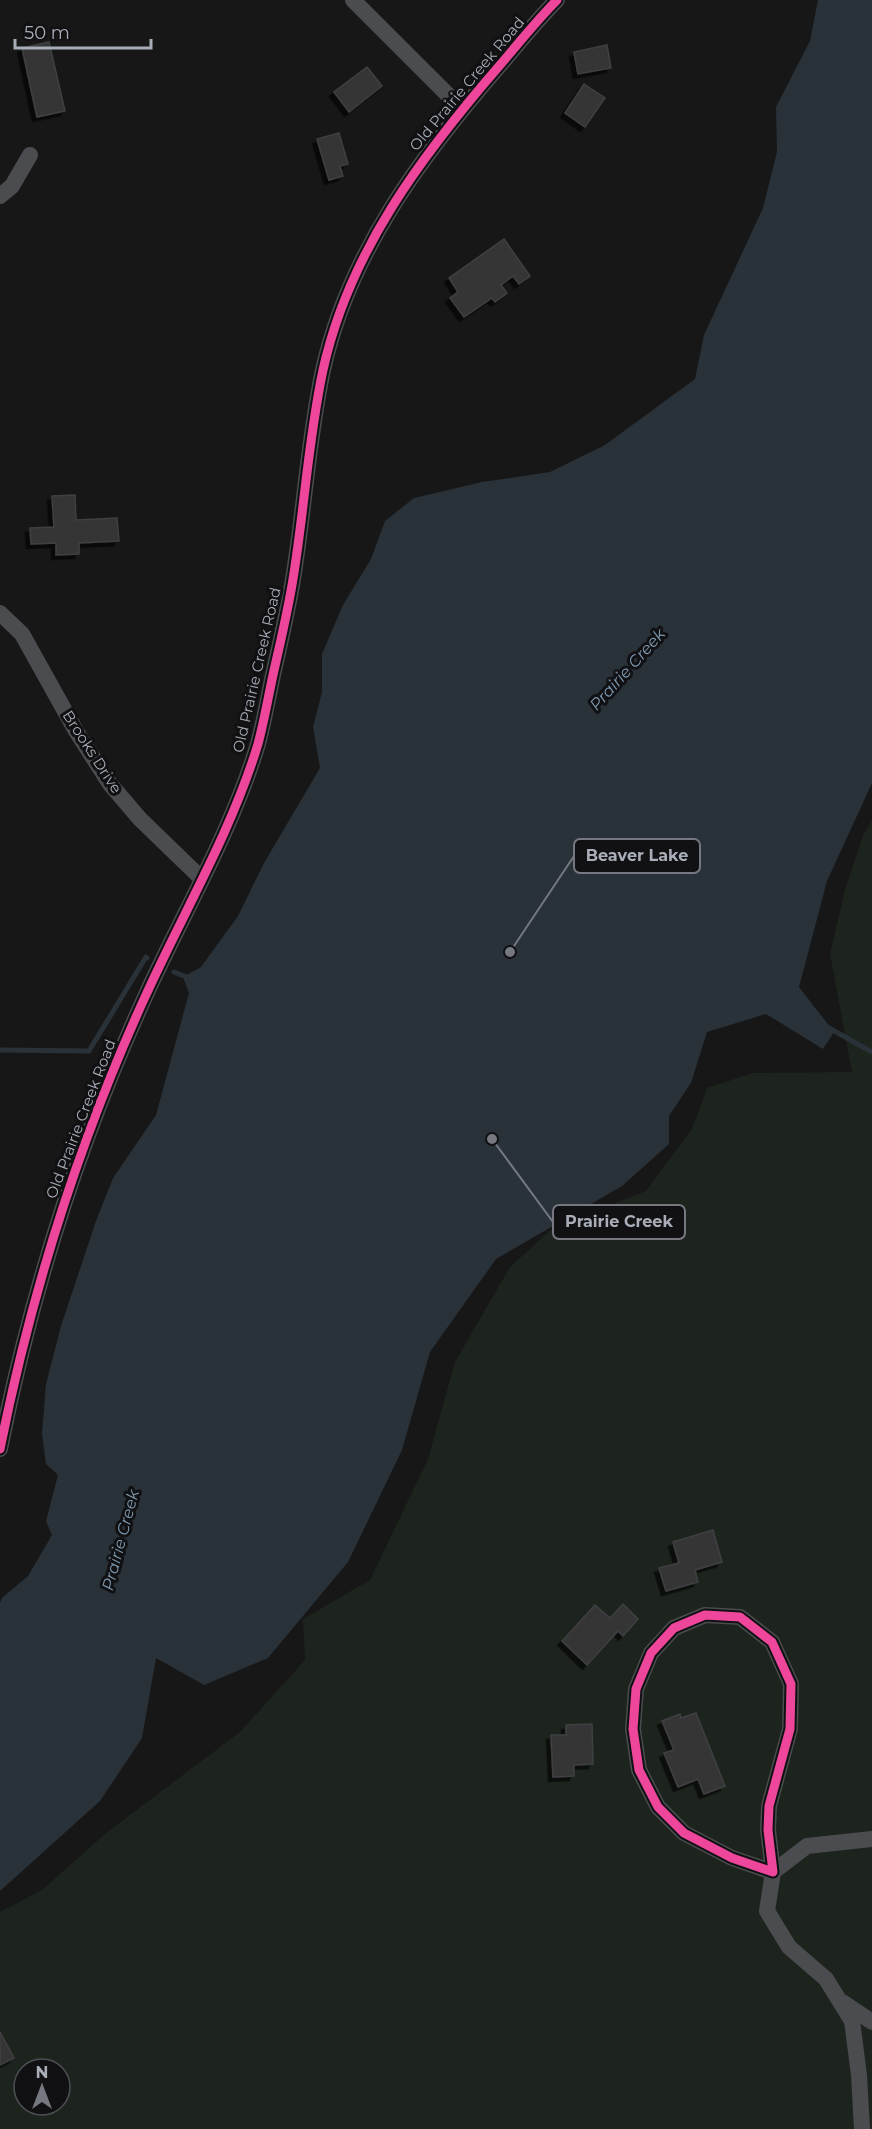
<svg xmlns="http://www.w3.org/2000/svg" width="872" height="2129" font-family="Montserrat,sans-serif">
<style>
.green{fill:#1d241e;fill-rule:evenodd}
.water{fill:#2a3239}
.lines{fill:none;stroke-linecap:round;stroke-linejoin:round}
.stream{stroke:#2a3239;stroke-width:5}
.building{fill:#353536;stroke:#3f4043;stroke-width:1.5;filter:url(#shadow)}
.minor{stroke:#4b4c50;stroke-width:16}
.cycleway-casing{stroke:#111113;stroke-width:13}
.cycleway{stroke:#ed469a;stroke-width:9}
.labels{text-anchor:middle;stroke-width:6;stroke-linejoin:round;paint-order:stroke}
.street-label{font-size:15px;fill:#a8adb8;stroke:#111113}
.water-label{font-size:16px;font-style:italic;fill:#7f9bb3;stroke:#111113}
.leader{fill:none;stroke:#757880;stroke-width:2}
.callout-dot{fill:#757880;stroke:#111113;stroke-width:2}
.callout{fill:#111113;stroke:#757880;stroke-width:2}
.callout-label{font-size:16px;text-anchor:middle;font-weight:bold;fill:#a8adb8}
</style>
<defs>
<filter id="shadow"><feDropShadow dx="-4.5" dy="4.5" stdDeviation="0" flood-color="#0009"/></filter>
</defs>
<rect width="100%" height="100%" fill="#171717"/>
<path class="green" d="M872,820V2129H0V1912L42,1890L106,1833L240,1732L305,1660L303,1619L370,1580L428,1459L455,1362L510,1267L553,1228L646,1191L692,1129L707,1088L753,1073L852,1072L830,954L845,890L863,836ZM24,2069H60V2105H24Z"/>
<path class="water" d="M818,0H872V783L827,881L799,987L834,1032L823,1049L766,1014L707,1032L691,1083L669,1116V1144L622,1186L496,1259L430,1352L402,1450L348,1562L268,1658L204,1685L156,1658L142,1738L100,1801L0,1891V1603L2,1598L28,1576L52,1535L46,1521L58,1475L46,1464L42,1434L46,1384L61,1326L96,1221L113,1178L156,1115L189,993L183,977L201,967L238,916L264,863L320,768L313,727L322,692V654L343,605L371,559L385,521L414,498L482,482L550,472L605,445L695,379L704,335L763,208L777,152L776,107L810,41Z"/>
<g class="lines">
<path class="stream" d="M174,972L189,978
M829,1028L872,1052
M0,1050L89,1051L146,957L147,958"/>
</g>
<path class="building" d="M49,42L65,111L37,117L22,48Z
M607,45L611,68L578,74L574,52Z
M367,67L382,86L349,112L334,92Z
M584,84L605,98L585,127L565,113Z
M339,133L348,164L340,166L343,176L329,180L317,139Z
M504,239L530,276L519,284L513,276L501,285L507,293L495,302L492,298L464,317L450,298L458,292L449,278Z
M75,495L76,520L117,518L119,541L79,543V554L56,555V543L31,544L30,528L54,527L52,496Z
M713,1530L722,1562L695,1570L698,1582L666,1591L659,1568L679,1563L673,1542Z
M623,1604L638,1619L623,1636L618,1631L587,1665L562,1641L595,1605L610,1618Z
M696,1713L725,1786L704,1794L698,1779L678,1787L664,1753L674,1750L662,1721L680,1714L681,1718Z
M592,1724L593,1764L574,1765V1776L553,1777L551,1735H566V1725Z
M0,2032L14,2058L0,2065Z"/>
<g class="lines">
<path class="minor" d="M353,0L462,109
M0,196L12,186L30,155
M0,613L22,634L76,731L110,784L140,819L202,879
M0,1449C31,1294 79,1141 145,997C183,913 231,833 258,744C264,722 268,698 273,675C281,639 290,603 295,566C305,501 309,435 323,370C349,252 422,155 500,65C518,44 537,20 557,0
M705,1615L740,1617L772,1642L791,1684L790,1729L769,1806L768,1830L773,1872L732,1858L684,1833L658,1807L639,1770L633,1729L636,1689L651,1653L674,1628Z
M844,2003L872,2022
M862,2129L859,2075L852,2021L826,1979L789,1947L767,1911L773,1872L807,1846L872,1839"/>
<g class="cycleway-casing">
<path id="cycleway" d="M0,1449C31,1294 79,1141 145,997C183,913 231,833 258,744C264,722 268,698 273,675C281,639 290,603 295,566C305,501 309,435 323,370C349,252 422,155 500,65C518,44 537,20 557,0
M705,1615L740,1617L772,1642L791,1684L790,1729L769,1806L768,1830L773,1872L732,1858L684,1833L658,1807L639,1770L633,1729L636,1689L651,1653L674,1628Z"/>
</g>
<use href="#cycleway" class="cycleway"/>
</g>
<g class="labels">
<g class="street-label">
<text transform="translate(467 84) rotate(-50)" y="5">Old Prairie Creek Road</text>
<text transform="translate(257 670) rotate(-77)" y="5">Old Prairie Creek Road</text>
<text transform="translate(92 752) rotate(57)" y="5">Brooks Drive</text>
<text transform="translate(81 1119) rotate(-69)" y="5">Old Prairie Creek Road</text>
</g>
<g class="water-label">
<text transform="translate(627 669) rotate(-48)" y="6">Prairie Creek</text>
<text transform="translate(120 1540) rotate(-75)" y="6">Prairie Creek</text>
</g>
</g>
<path class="leader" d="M510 952L574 856M492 1139L553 1222"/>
<g class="callout-dot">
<circle cx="510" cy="952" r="6"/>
<circle cx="492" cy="1139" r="6"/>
</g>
<g class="callout">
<rect x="574" y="839" width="126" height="34" rx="6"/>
<rect x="553" y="1205" width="132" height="34" rx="6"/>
</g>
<g class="callout-label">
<text x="637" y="861">Beaver Lake</text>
<text x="619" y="1227">Prairie Creek</text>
</g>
<g transform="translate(42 2087)"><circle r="28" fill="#111113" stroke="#4d4f55" stroke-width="1.5"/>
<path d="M0-4.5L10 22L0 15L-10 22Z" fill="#757880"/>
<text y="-9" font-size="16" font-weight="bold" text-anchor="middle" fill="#a8adb8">N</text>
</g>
<path d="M15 39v9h136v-9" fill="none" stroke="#a8adb8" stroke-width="3"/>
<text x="24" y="39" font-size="18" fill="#a8adb8" stroke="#111113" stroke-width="4.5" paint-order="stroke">50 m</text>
</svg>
